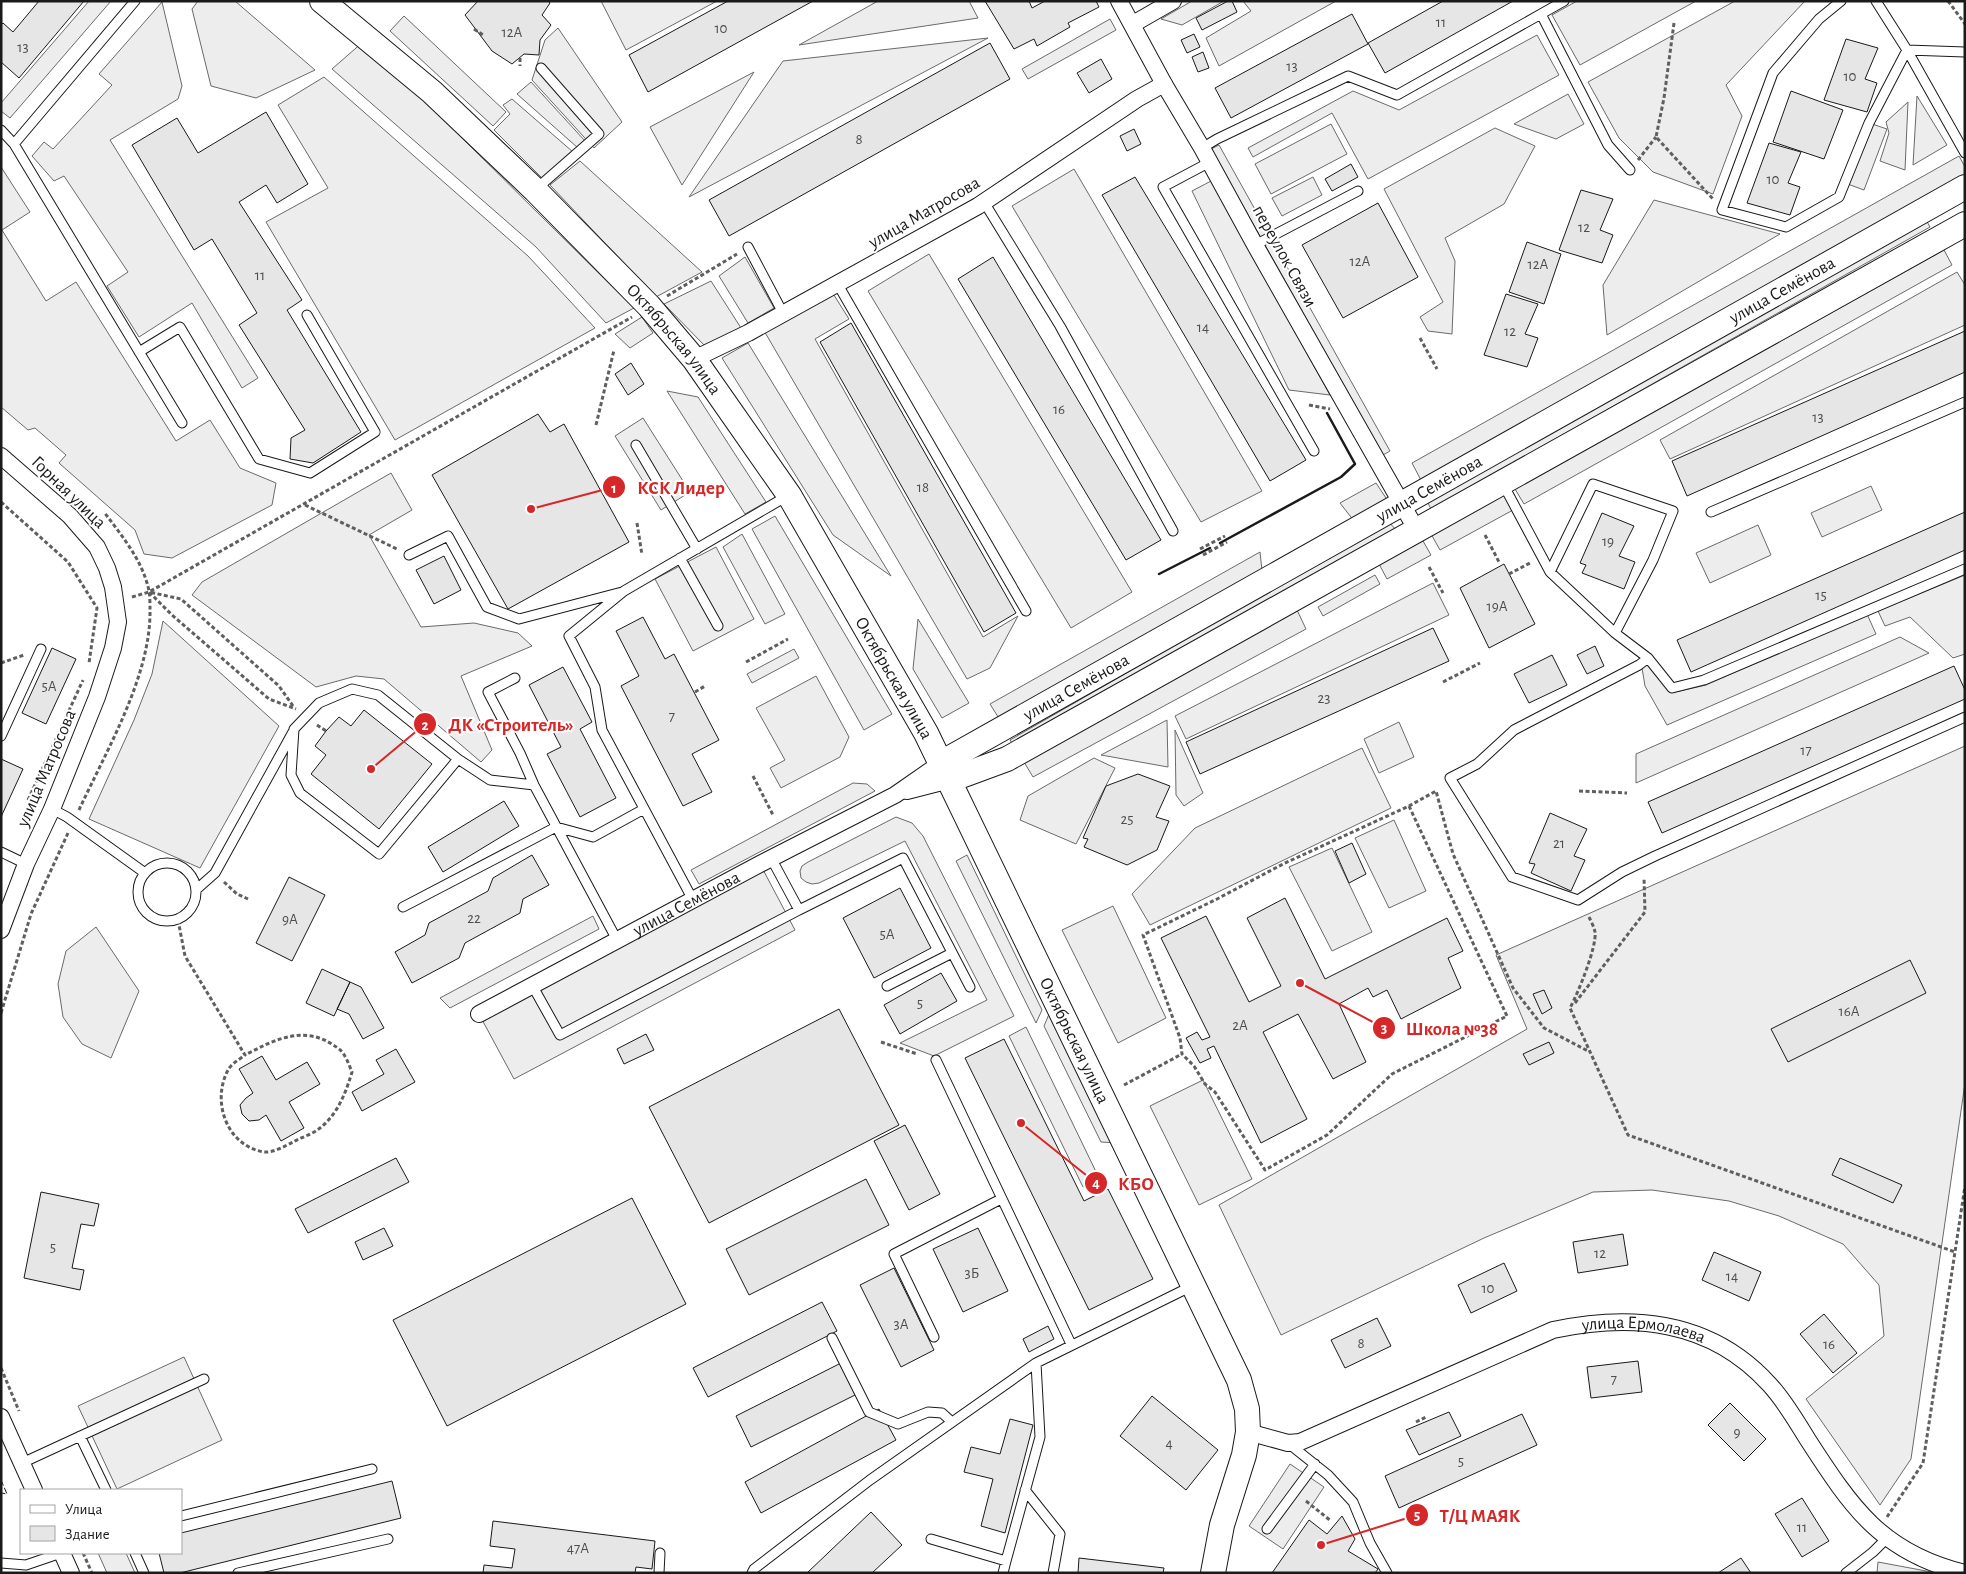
<svg xmlns="http://www.w3.org/2000/svg" width="1966" height="1574" font-family="'Alegreya Sans',sans-serif">
<style>
.built{fill:#ededed;stroke:#6a6a6a}
.building{fill:#e6e6e6;stroke:#1a1a1a}
.lines{fill:none;stroke-linecap:round;stroke-linejoin:round}
.lane-casing{stroke:#1a1a1a;stroke-width:11}
.street-casing{stroke:#1a1a1a;stroke-width:18}
.secondary-casing{stroke:#1a1a1a;stroke-width:26}
.path{stroke:#5f5f5f;stroke-width:3;stroke-dasharray:4 2.5;stroke-linecap:butt}
.lane{stroke:#fff;stroke-width:9}
.street{stroke:#fff;stroke-width:16}
.secondary{stroke:#fff;stroke-width:24}
.fence{stroke:#1a1a1a;stroke-width:1;stroke-dasharray:6 2.5;stroke-linecap:butt}
.wall{stroke:#1a1a1a;stroke-width:2.5}
.labels{text-anchor:middle;stroke-width:4;stroke-linejoin:round;paint-order:stroke}
.number-label{font-size:15px;fill:#4d4d4d}
.street-label{font-size:18px;fill:#1a1a1a;stroke:#fff}
.leader{fill:none;stroke:#d62828;stroke-width:2}
.callout-dot{fill:#d62828;stroke:#fff;stroke-width:2}
.mark-label{font-size:15px;text-anchor:middle;font-weight:bold;fill:#fff}
.callout-label{font-size:19px;text-anchor:middle;font-weight:bold;fill:#d62828;stroke:#fff;stroke-width:4;stroke-linejoin:round;paint-order:stroke}
</style>
<rect width="100%" height="100%" fill="#fff"/>
<path class="built" d="M89,1H111L10,118L1,111V103Z
M198,1H235L315,70L256,98L211,86L192,9Z
M601,1H717L626,50Z
M878,1H969L978,18L799,45Z
M1192,1H1224L1182,25L1161,19Z
M1243,1H1336L1219,66L1206,38L1251,11Z
M1577,1H1696L1580,65L1552,15Z
M1735,1H1805L1726,85L1742,116L1713,194L1653,172L1619,138L1588,82Z
M162,2L182,86L178,99L110,140L258,378L242,388L192,303L139,337L107,286L128,272L64,176L54,181L32,156L44,142L53,149L112,85L99,74Z
M404,16L506,112L493,126L390,31Z
M1110,19L1116,30L1028,79L1022,69Z
M558,28L622,122L594,148L532,80L545,40Z
M1537,35L1559,75L1368,179L1332,113L1253,157L1248,148L1353,91L1399,110Z
M988,38L689,197L783,61Z
M364,41L634,308L606,323L536,247L332,69Z
M754,72L682,185L650,127Z
M324,77L528,256L595,328L395,440L266,222L328,188L278,105Z
M531,82L586,142L578,148L517,94Z
M1568,94L1584,124L1556,139L1514,124Z
M1917,96L1947,145L1913,165Z
M512,99L573,152L543,179L494,130L510,114L503,105Z
M1908,102L1905,170L1880,161L1889,133L1886,122Z
M1869,123L1887,129L1864,190L1845,183Z
M1331,124L1347,154L1271,194L1255,164Z
M1495,128L1535,146L1504,204L1445,238L1455,261L1452,334L1428,331L1420,317L1443,302L1384,189Z
M1219,145L1390,451L1383,455L1211,149Z
M1959,156L1965,167V179L1423,484L1412,463Z
M580,161L702,272L656,297L550,185Z
M1,167L30,212L2,230L46,301L76,282L176,441L210,420L240,468L276,483L272,505L172,558L144,554L135,530L59,463L66,455L35,428L28,430L1,407Z
M1074,169L1262,491L1201,522L1012,206Z
M1313,177L1322,195L1282,216L1272,198Z
M1211,181L1330,395L1289,390L1192,191Z
M1654,200L1780,234L1607,335L1603,285Z
M1925,218L1930,227L1431,509L1427,501Z
M1944,250L1952,265L1524,504L1515,489Z
M929,254L1132,592L1071,628L868,291Z
M745,257L774,308L748,323L719,276Z
M1957,272L1965,285V325L1670,459L1660,440Z
M711,281L741,328L705,346L664,304Z
M832,292L849,319L815,339L983,637L1018,616L990,668L967,679L763,329Z
M642,317L653,333L630,348L615,334Z
M748,343L891,576L833,535L722,358Z
M667,391L698,397L766,502L745,514Z
M643,418L690,492L661,510L615,436Z
M391,473L412,510L369,535L421,627L474,623L518,633L532,646L461,676L492,750L481,762L384,679L356,676L316,687L192,595L202,582Z
M1376,483L1388,501L1354,521L1340,503Z
M1871,486L1882,510L1822,537L1811,513Z
M1504,494L1513,510L1440,550L1431,534Z
M775,516L892,714L864,730L752,529Z
M1389,522L1396,530L1013,745L1010,740Z
M1758,525L1771,555L1710,583L1696,553Z
M742,534L785,614L765,624L723,547Z
M1423,541L1431,555L1387,579L1379,564Z
M716,547L754,619L693,651L655,579Z
M1260,552L1263,580L1000,720L990,704Z
M1375,575L1380,584L1323,616L1318,607Z
M1965,575V654L1953,658L1910,617L1885,626L1878,611Z
M1433,583L1449,615L1186,739L1175,716Z
M1297,610L1306,629L1033,777L1021,757Z
M1867,614L1876,634L1667,725L1645,686L1642,668L1648,664L1675,692L1706,685Z
M918,619L969,703L942,718L913,669Z
M163,621L279,726L200,868L89,819L134,720L152,674Z
M1900,637L1929,653L1636,783V754Z
M794,649L799,658L752,683L747,674Z
M816,676L849,737L840,757L781,788L770,768L785,760L756,708Z
M1167,720L1168,767L1101,755Z
M1399,722L1414,757L1379,773L1364,739Z
M1175,730L1203,793L1184,806L1176,795Z
M1965,746V1083L1911,1459L1880,1505L1806,1399L1884,1336L1879,1285L1843,1244L1779,1216L1729,1201L1652,1190L1593,1192L1484,1238L1281,1335L1219,1205L1527,1029L1496,955Z
M1362,748L1391,808L1150,925L1132,894L1195,828Z
M1094,758L1115,768L1076,844L1020,820L1028,796Z
M853,783L867,784L875,791L699,884L691,870Z
M896,817L912,823L923,836L1014,1016L934,1056L900,1043L987,1000L905,841L819,883L812,884L806,882L801,878L800,871L802,866L808,862Z
M1394,820L1426,891L1389,908L1355,838Z
M1332,848L1372,932L1332,951L1289,867Z
M967,855L1042,1010L1036,1023L956,861Z
M760,864L795,930L514,1079L479,1014Z
M1113,906L1166,1018L1118,1043L1062,930Z
M593,916L599,929L450,1008L440,998Z
M96,927L139,991L111,1058L82,1044L63,1017L58,984L66,951Z
M1052,1007L1119,1143L1101,1142L1044,1026Z
M1026,1027L1100,1180L1083,1187L1009,1036Z
M1203,1080L1252,1179L1199,1205L1150,1106Z
M184,1357L222,1440L117,1489L78,1406Z
M1290,1464L1324,1487L1283,1549L1249,1526Z
M98,1553H126L135,1573H107Z
M1878,1562L1937,1573H1877Z"/>
<path class="building" d="M39,1H84L19,78L1,62V25L3,23L13,32Z
M478,1H548L550,3L542,15L551,25L540,40L539,55L524,54L512,64L492,51L465,15Z
M728,1H813L648,92L629,55Z
M985,1H1029L1032,8L1045,1H1096L1099,7L1068,23L1070,27L1037,46L1034,39L1014,49Z
M1228,1H1232L1237,12L1202,30L1196,18Z
M1443,1H1513L1385,73L1368,43Z
M1352,14L1368,44L1231,118L1215,88Z
M1194,34L1200,47L1187,53L1181,40Z
M1846,39L1878,48L1865,79L1877,83L1867,112L1824,100Z
M990,43L1010,79L729,236L709,200Z
M1203,52L1209,68L1198,72L1192,57Z
M1101,59L1112,79L1089,93L1077,73Z
M1791,91L1843,110L1824,159L1773,142Z
M266,112L308,184L277,203L266,185L239,202L302,300L287,310L361,432L313,463L290,459L291,438L305,430L239,325L257,313L212,239L194,250L132,145L177,118L198,153Z
M1134,129L1141,144L1127,151L1120,136Z
M1769,143L1801,152L1788,183L1800,187L1790,215L1747,203Z
M1351,164L1358,177L1332,191L1325,179Z
M1135,177L1306,460L1270,481L1102,195Z
M1581,190L1613,199L1600,230L1613,235L1602,263L1559,250Z
M1378,203L1418,277L1343,318L1302,245Z
M1527,242L1561,254L1544,304L1509,292Z
M993,257L1161,540L1126,560L958,279Z
M1506,294L1538,304L1525,334L1538,338L1527,367L1484,355Z
M851,323L1016,613L984,632L820,342Z
M1965,331V372L1687,496L1672,461Z
M631,363L644,384L628,395L615,374Z
M538,414L550,432L564,424L629,542L508,609L432,475Z
M1965,512V550L1691,672L1677,640Z
M1602,513L1634,526L1619,556L1635,562L1624,589L1582,573L1586,565L1580,563Z
M444,556L461,590L434,604L416,570Z
M1504,564L1535,624L1489,648L1460,588Z
M643,617L665,659L674,654L719,740L692,754L712,792L683,806L621,686L639,676L616,631Z
M1433,628L1449,661L1200,774L1186,742Z
M1595,646L1604,666L1587,674L1577,655Z
M52,648L76,659L46,724L22,713Z
M1552,655L1567,685L1529,703L1514,674Z
M1954,666L1965,690V699L1662,833L1648,802Z
M563,667L592,722L580,729L616,798L580,817L547,754L561,747L529,685Z
M364,710L432,764L379,829L311,774L326,755L315,746L326,731L339,717L351,726Z
M1,759L23,769L1,817Z
M1138,774L1170,786L1156,817L1169,821L1157,850L1127,865L1084,847L1088,839L1083,838L1106,786Z
M504,801L519,826L443,872L428,847Z
M1550,813L1587,829L1574,856L1585,860L1571,891L1531,873L1535,864L1529,863Z
M1352,843L1366,874L1349,883L1335,851Z
M532,855L549,885L523,899L520,913L465,943L459,958L412,983L395,952L425,935L429,923L488,891L493,878Z
M289,877L325,895L292,961L256,943Z
M900,888L931,948L874,978L843,918Z
M1285,898L1325,979L1447,918L1463,951L1448,958L1461,988L1401,1019L1387,990L1373,997L1368,988L1339,1004L1366,1062L1333,1079L1298,1014L1263,1032L1307,1119L1261,1143L1214,1046L1207,1049L1211,1058L1200,1063L1186,1038L1197,1032L1202,1040L1210,1037L1161,938L1206,916L1249,1002L1281,986L1247,918Z
M1910,960L1926,993L1788,1062L1771,1029Z
M322,969L350,982L334,1016L306,1003Z
M941,973L957,1001L900,1034L884,1005Z
M350,982L361,987L384,1028L363,1039L349,1014L337,1009Z
M1544,990L1552,1008L1542,1014L1533,994Z
M839,1009L899,1125L709,1223L649,1107Z
M646,1034L654,1050L624,1064L617,1049Z
M1004,1039L1084,1201L1108,1189L1153,1279L1089,1310L965,1058Z
M1549,1042L1554,1053L1529,1065L1523,1054Z
M396,1049L415,1082L362,1111L352,1092L384,1074L376,1060Z
M262,1056L276,1080L307,1062L320,1084L289,1102L304,1128L281,1141L266,1115L259,1120L249,1121L242,1114L240,1105L246,1098L253,1093L239,1069Z
M905,1125L940,1194L909,1210L874,1141Z
M396,1158L409,1182L308,1233L295,1209Z
M1840,1158L1902,1185L1893,1203L1832,1175Z
M866,1179L889,1225L749,1295L726,1249Z
M41,1192L99,1204L94,1226L81,1224L72,1268L84,1270L80,1290L24,1278Z
M632,1198L686,1304L447,1426L393,1320Z
M384,1228L393,1246L363,1260L355,1242Z
M978,1228L1008,1291L963,1312L933,1249Z
M1623,1234L1628,1265L1578,1273L1573,1242Z
M1714,1252L1761,1272L1749,1301L1702,1280Z
M1504,1263L1517,1291L1471,1313L1458,1285Z
M894,1268L934,1350L901,1367L860,1285Z
M822,1302L837,1331L708,1397L693,1368Z
M1824,1314L1857,1353L1833,1373L1800,1334Z
M1377,1318L1391,1346L1345,1368L1331,1340Z
M1048,1326L1054,1339L1029,1352L1023,1339Z
M1638,1361L1642,1392L1591,1398L1587,1367Z
M841,1363L857,1394L751,1447L736,1416Z
M1152,1396L1218,1450L1186,1490L1120,1436Z
M1730,1403L1766,1439L1744,1461L1708,1425Z
M879,1409L896,1440L761,1513L745,1482Z
M1449,1412L1461,1436L1419,1455L1406,1430Z
M1522,1414L1537,1445L1399,1508L1385,1476Z
M1010,1419L1033,1425L1005,1533L981,1526L993,1479L964,1472L971,1447L1000,1454Z
M392,1481L401,1518L180,1573H164L159,1553H181V1533Z
M1802,1498L1829,1541L1802,1557L1775,1514Z
M871,1512L902,1545L872,1573H807Z
M1342,1516L1355,1539L1348,1551L1378,1569L1375,1573H1272L1309,1520L1327,1534Z
M493,1521L655,1541L652,1569L636,1567L635,1573H483L484,1565L512,1568L515,1549L490,1546Z
M1079,1558L1164,1568L1163,1573H1078Z
M1741,1558L1751,1573H1718Z"/>
<g class="lines">
<g class="lane-casing">
<path id="lane" d="M135,1L14,144L182,423
M1841,1L1819,19L1773,73L1722,210L1786,227L1839,197L1869,123L1907,50
M1876,1L1907,50L1965,153
M1541,14L1564,1
M1907,50L1965,52
M1,130L14,144
M1202,148L1217,139L1348,76L1397,95L1541,14L1608,145L1630,170
M1210,162L1163,187L1314,451
M535,190L599,134L541,68
M984,202L1060,326L1173,531
M1255,245L1358,191
M748,247L783,313
M837,283L1026,611
M139,352L180,327L259,459L310,473L375,432L307,315
M636,445L697,549
M1503,484L1550,572L1615,633L1648,658L1672,688L1704,680L1965,569
M1711,512L1965,402
M409,555L448,536L487,607L519,619L622,592
M680,558L718,626
M1550,572L1593,484L1673,511L1653,560L1615,633
M1648,658L1639,665L1514,730L1477,764L1450,778L1512,877L1578,900L1622,872L1655,856L1965,717
M515,678L488,692L520,753L534,785L617,940
M1,736L41,649
M458,759L379,854L300,793L291,775L294,729L319,703L352,689L378,695L458,759L490,780L534,785
M52,809L67,817L145,873
M1,852L26,864
M771,858L799,910L903,858L970,987
M138 892a29 29 0 1 1 58 0a29 29 0 1 1-58 0Z
M197,889L215,873L293,732
M693,900L602,730L595,687L569,636L624,591L789,495
M403,907L556,827L593,837L644,809
M532,985L560,1035L799,910
M887,986L952,953
M936,1060L1071,1344
M934,1337L894,1254L1001,1199
M832,1338L869,1412L898,1424L928,1412L942,1413L952,1422
M80,1436L106,1490
M1288,1443L1328,1475L1353,1502L1370,1543L1387,1573
M22,1463L204,1379
M1025,1490L1060,1534L1053,1573
M181,1516L372,1469
M1267,1529L1315,1464
M931,1539L1006,1561L1040,1437L1036,1363
M135,1553L144,1573
M1,1563L26,1565L61,1553
M238,1573L388,1539
M659,1573L660,1553
M752,1573L754,1569L870,1480L1036,1363L1192,1286
M1003,1573L1006,1561
M1846,1573L1873,1552L1886,1539"/>
</g>
<g class="street-casing">
<g id="street">
<path d="M1119,1L1164,84L1202,148L1255,245L1416,529"/>
<path d="M1133,24L1173,1"/>
<path d="M694,359L748,333L978,206L1137,99L1164,84"/>
<path d="M1,456L70,516L97,547L107,568L113,587L118,622L113,648L97,697L52,809L26,864L1,930"/>
<path d="M907,791L950,780"/>
<path id="s1" d="M479,1014L760,864L895,795L941,763"/>
<path d="M1,1417L34,1490"/>
<path id="s2" d="M1248,1432L1288,1443L1300,1442L1553,1330C1633,1313 1711,1320 1769,1384C1785,1401 1796,1421 1808,1440C1852,1508 1882,1553 1965,1573"/>
<path d="M62,1553L71,1573"/>
</g>
</g>
<g class="secondary-casing">
<g id="secondary">
<path id="s3" d="M322,1L432,92L535,190L649,306L694,359L789,495L926,733L1239,1380L1247,1409L1248,1432L1244,1455L1222,1525L1213,1573"/>
<path id="s4" d="M941,763L1965,187"/>
<path d="M950,780L1007,759L1965,224"/>
</g>
</g>
<path class="path" d="M1948,1L1965,24
M1674,23L1664,98L1656,137L1713,199
M474,29L483,35
M520,58V66
M1638,160L1656,137
M667,296L737,254
M1420,338L1437,369
M1309,405L1330,409
M596,425L614,350
M1,502L68,562L97,608L89,663
M305,505L397,549
M637,523L642,555
M1485,535L1499,562
M1200,549L1225,536
M1203,555L1227,542
M1429,567L1443,593
M1509,574L1530,563
M132,597L149,592L632,317
M746,662L788,639
M1,663L24,655
M1443,682L1480,663
M695,692L705,686
M293,706L279,686L181,599L149,592L172,615L269,699L296,709
M317,725L326,731
M753,776L773,815
M1579,791L1627,793
M28,800L83,680
M1409,806L1507,1016L1392,1074L1327,1135L1265,1170L1215,1092L1205,1084L1194,1066L1182,1054L1180,1038L1143,935L1217,899L1283,864L1409,806L1436,791L1453,854L1513,988L1544,1028L1590,1052
M79,810C106,751 151,676 150,610C150,604 150,597 149,591C143,561 122,536 104,512
M224,882L237,894L248,899
M1589,917C1591,921 1594,927 1595,932C1597,947 1578,993 1570,1008L1628,1135L1955,1252
M178,920L185,956L245,1055C240,1059 231,1064 228,1070C211,1102 227,1146 264,1152C273,1153 285,1146 293,1142C302,1137 313,1134 320,1128C338,1114 346,1092 352,1072C349,1065 345,1053 339,1049C306,1023 276,1039 245,1055
M1575,1003L1645,912L1644,878
M1,1013L31,914L68,833
M881,1042L917,1054
M1124,1085L1182,1054
M1,1368L19,1411
M1416,1422L1426,1417
M1306,1501L1331,1521
M1887,1517L1923,1463L1965,1186
M83,1553L92,1573"/>
<use href="#lane" class="lane"/>
<use href="#street" class="street"/>
<use href="#secondary" class="secondary"/>
<path class="fence" d="M1,1480L7,1494L1,1493"/>
<path class="wall" d="M1220,543L1341,477L1355,464L1327,413
M1159,574L1210,548"/>
</g>
<g class="labels">
<g class="number-label">
<text x="1441" y="27">11</text>
<text x="721" y="33">10</text>
<text x="512" y="37">12А</text>
<text x="23" y="52">13</text>
<text x="1292" y="71">13</text>
<text x="1850" y="81">10</text>
<text x="859" y="144">8</text>
<text x="1773" y="184">10</text>
<text x="1584" y="232">12</text>
<text x="1360" y="266">12А</text>
<text x="1538" y="269">12А</text>
<text x="260" y="280">11</text>
<text x="1203" y="332">14</text>
<text x="1510" y="336">12</text>
<text x="1059" y="414">16</text>
<text x="1818" y="422">13</text>
<text x="923" y="492">18</text>
<text x="1608" y="546">19</text>
<text x="1821" y="600">15</text>
<text x="1497" y="611">19А</text>
<text x="49" y="691">5А</text>
<text x="1324" y="703">23</text>
<text x="672" y="721">7</text>
<text x="1806" y="755">17</text>
<text x="1127" y="824">25</text>
<text x="1559" y="848">21</text>
<text x="474" y="923">22</text>
<text x="290" y="924">9А</text>
<text x="887" y="939">5А</text>
<text x="920" y="1008">5</text>
<text x="1849" y="1016">16А</text>
<text x="1240" y="1030">2А</text>
<text x="53" y="1252">5</text>
<text x="1600" y="1258">12</text>
<text x="972" y="1278">3Б</text>
<text x="1732" y="1281">14</text>
<text x="1488" y="1293">10</text>
<text x="901" y="1329">3А</text>
<text x="1361" y="1348">8</text>
<text x="1829" y="1349">16</text>
<text x="1614" y="1384">7</text>
<text x="1737" y="1437">9</text>
<text x="1169" y="1448">4</text>
<text x="1461" y="1466">5</text>
<text x="1802" y="1532">11</text>
<text x="578" y="1553">47А</text>
</g>
<g class="street-label">
<text transform="translate(924 212) rotate(-30)" y="6">улица Матросова</text>
<text transform="translate(1285 256) rotate(61)" y="6">переулок Связи</text>
<text dy="6" stroke="none"><textPath href="#s4" startOffset="965">улица Семёнова</textPath></text>
<text dy="6" stroke="none"><textPath href="#s3" startOffset="489">Октябрьская улица</textPath></text>
<text dy="6" stroke="none"><textPath href="#s4" startOffset="560">улица Семёнова</textPath></text>
<text transform="translate(69 492) rotate(44)" y="6">Горная улица</text>
<text dy="6" stroke="none"><textPath href="#s3" startOffset="894">Октябрьская улица</textPath></text>
<text dy="6" stroke="none"><textPath href="#s4" startOffset="155">улица Семёнова</textPath></text>
<text transform="translate(46 768) rotate(-67)" y="6">улица Матросова</text>
<text dy="6" stroke="none"><textPath href="#s1" startOffset="235">улица Семёнова</textPath></text>
<text dy="6" stroke="none"><textPath href="#s3" startOffset="1299">Октябрьская улица</textPath></text>
<text dy="6" stroke="none"><textPath href="#s2" startOffset="422">улица Ермолаева</textPath></text>
</g>
</g>
<path class="leader" d="M531 509L614 487M371 769L425 724M1300 983L1384 1028M1021 1123L1096 1183M1321 1545L1417 1515"/>
<g class="callout-dot">
<circle cx="531" cy="509" r="5"/>
<circle cx="371" cy="769" r="5"/>
<circle cx="1300" cy="983" r="5"/>
<circle cx="1021" cy="1123" r="5"/>
<circle cx="1321" cy="1545" r="5"/>
<circle cx="614" cy="487" r="12"/>
<circle cx="425" cy="724" r="12"/>
<circle cx="1384" cy="1028" r="12"/>
<circle cx="1096" cy="1183" r="12"/>
<circle cx="1417" cy="1515" r="12"/>
</g>
<g class="mark-label">
<text x="614" y="493">1</text>
<text x="425" y="730">2</text>
<text x="1384" y="1033">3</text>
<text x="1096" y="1188">4</text>
<text x="1417" y="1520">5</text>
</g>
<g class="callout-label">
<text x="681" y="494">КСК Лидер</text>
<text x="511" y="731">ДК «Строитель»</text>
<text x="1452" y="1035">Школа №38</text>
<text x="1136" y="1190">КБО</text>
<text x="1480" y="1522">Т/Ц МАЯК</text>
</g>
<rect width="1966" height="1574" fill="none" stroke="#1a1a1a" stroke-width="5"/>
<rect x="20" y="1489" width="162" height="65" fill="#ffffff" stroke="#a3a3a3"/>
<rect x="30" y="1505" width="25" height="8" fill="#ffffff" stroke="#a3a3a3"/>
<text x="65" y="1514" font-size="15" fill="#1a1a1a">Улица</text>
<rect x="30" y="1526" width="25" height="15" fill="#e6e6e6" stroke="#a3a3a3"/>
<text x="65" y="1539" font-size="15" fill="#1a1a1a">Здание</text>
</svg>
